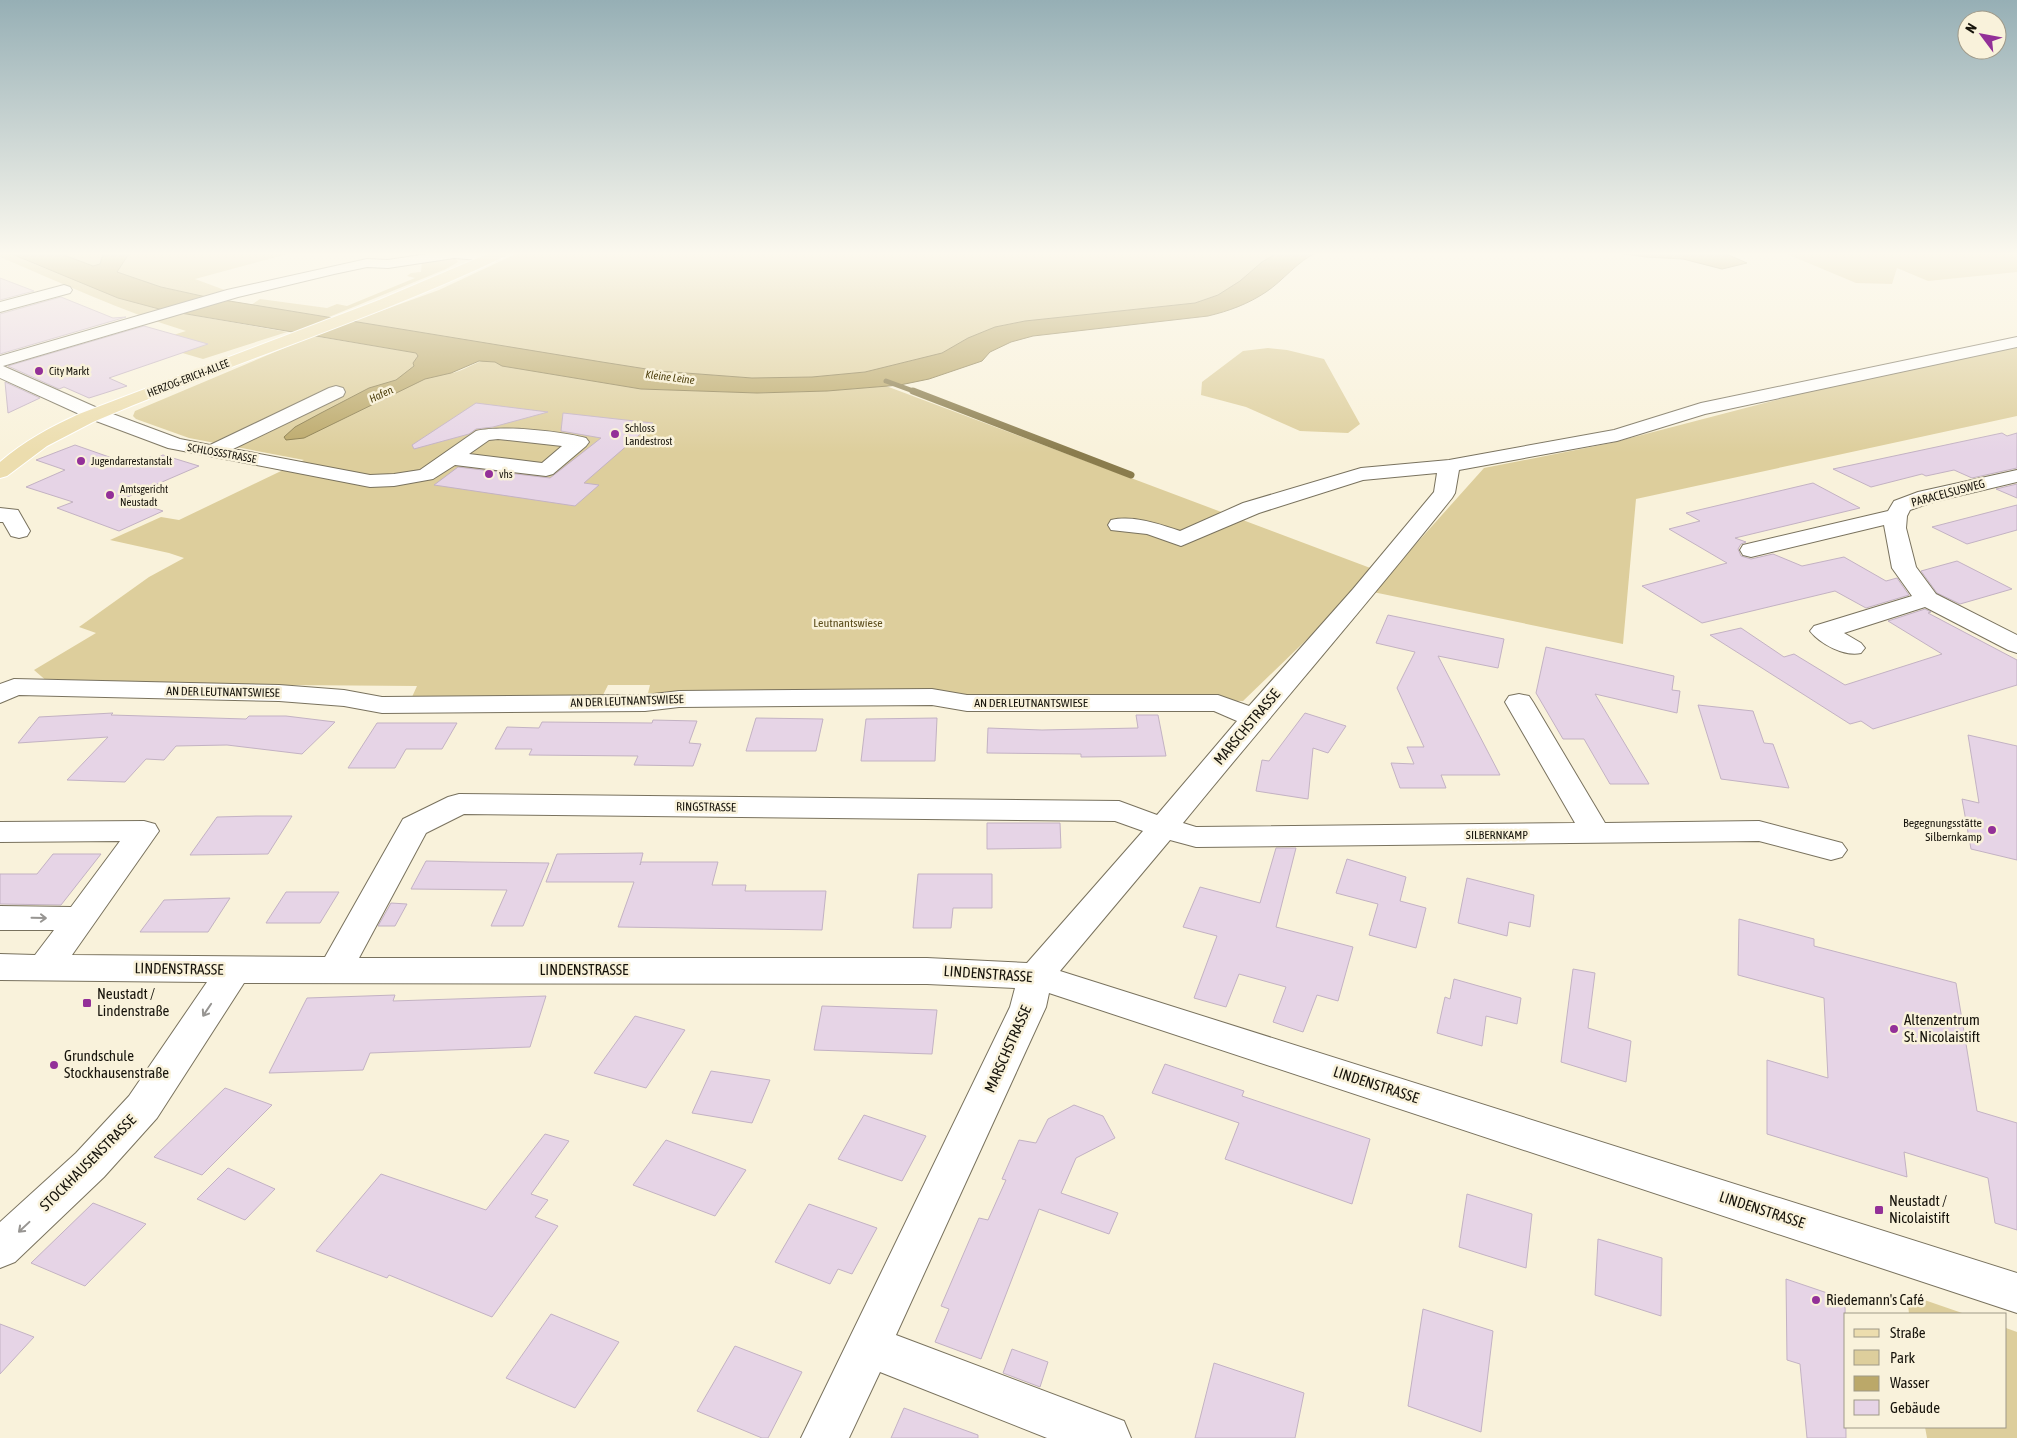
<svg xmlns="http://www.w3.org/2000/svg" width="2017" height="1438" font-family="'Asap Condensed',sans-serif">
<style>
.green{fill:#ddce9c}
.water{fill:#bba869;stroke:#8a7c4d}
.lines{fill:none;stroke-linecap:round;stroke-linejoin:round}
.stream-far1{stroke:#8a7c4d;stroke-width:5}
.stream{stroke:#8a7c4d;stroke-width:7}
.building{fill:#e6d4e6;stroke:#c3b2c3}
.minor-casing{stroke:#79725e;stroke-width:2}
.major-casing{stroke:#fff;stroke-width:2}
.minor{fill:#fff;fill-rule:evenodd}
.major{fill:#ecddae;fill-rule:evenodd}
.oneway{stroke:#979592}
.poi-dot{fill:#933098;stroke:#f9f2db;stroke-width:2}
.labels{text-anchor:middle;stroke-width:5;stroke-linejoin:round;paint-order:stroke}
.far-poi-label{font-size:11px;fill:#17140c;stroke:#f9f2db;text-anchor:start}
.far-water-label{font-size:11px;font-style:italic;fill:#514311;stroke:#f9f2db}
.far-street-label{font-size:11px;fill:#17140c;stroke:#f9f2db}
.street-label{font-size:12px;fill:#17140c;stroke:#f9f2db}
.park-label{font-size:12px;fill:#5b4d1c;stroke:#f9f2db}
.poi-label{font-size:12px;fill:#17140c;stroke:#f9f2db;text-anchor:end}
.near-street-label{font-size:15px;fill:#17140c;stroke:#f9f2db}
.near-poi-label{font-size:15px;fill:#17140c;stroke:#f9f2db;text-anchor:start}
</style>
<rect width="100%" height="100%" fill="#f9f2db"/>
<path class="green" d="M0,252H7L39,266L163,310L287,332L203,359L148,343L186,331C122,311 61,283 0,257Z
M56,252H112L103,254L100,264L93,266Z
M126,252H309L284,255L195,279L230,292L211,298L161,287L116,272L129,253Z
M520,252H956L999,254L1038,252H1279C1258,265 1241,285 1218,295C1210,298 1202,300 1195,303L1025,321L995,327L968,338L942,353L865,372L812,377L752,378L659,371L536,352L353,321L439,290Z
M1782,252H2017V272L1928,281L1897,268L1892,284L1856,283Z
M451,258L456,259L458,262L446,269L329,317L251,305L260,299L327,308L337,304L347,306L415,278L407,276L411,273L421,272L422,262Z
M313,336L416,353L418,356L413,363L414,366C425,368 439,373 450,373C466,373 486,349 503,366L641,389L757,393L827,391L886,386L1373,569L1356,592L1243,701L648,693L650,685H608L602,697H412L417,686L49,683L34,670L96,633L79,627L149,577L184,558L169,553L110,540L161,517L179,520L304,460L189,438L136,419L133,416L135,411Z
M2017,346V416L1636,499L1623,644L1373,592L1484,468L1611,443L1830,386Z
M1268,348L1287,350L1324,359L1360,424L1348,433L1300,431L1246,407L1201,395L1202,382L1243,351Z
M1907,1294L1965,1314H1909Z
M2006,1328L2017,1332V1438H1927L1925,1427H2006Z"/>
<path class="water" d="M7,252H56L93,266L100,264L103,254L126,252H130L117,272L161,287L211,298L602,362L659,371L752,378L812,377L865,372L942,353L968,338L995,327L1025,321L1195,303L1218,295L1240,281L1262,262L1279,252H1318C1297,261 1284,280 1266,292C1248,304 1229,311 1208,316L1033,336L1011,342L990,352L982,361L929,379L900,385L827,391L757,393L641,389L502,366L495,362L479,361L451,373L425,379L304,438L286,440L284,437L295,427L321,413L369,388L396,380L414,366L413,363L418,356L416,353L163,310L118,298Z
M1612,252H1722L1747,263L1722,269L1683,259L1646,257Z"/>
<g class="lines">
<path class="stream-far1" d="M886,381L916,392"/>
<path class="stream" d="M913,391L1131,475"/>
</g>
<path class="building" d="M0,278L34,291L0,300Z
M61,297L113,318L126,317L0,354V314Z
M144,326L208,344L109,378L127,386L89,398L64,387L59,389L8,366Z
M5,382L40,398L8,413Z
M476,403L548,412L493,427L476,429L469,434L414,449L412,445Z
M563,413L653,423L584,483L599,485L575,506L434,485L458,467L550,478L601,438L561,431Z
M2002,433L2007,436L2017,433V468L1972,478L1954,470L1926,476L1922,474L1871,487L1833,469Z
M75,445L132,465L150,457L154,458L163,455L199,466L125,498L163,511L119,531L57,508L73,502L26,487L65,470L36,460Z
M1813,483L1860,508L1735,538L1746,542L1741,544L1738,549L1741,556L1751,559L1773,554L1802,566L1844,557L1886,581L1897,578L1909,595L1866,608L1835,591L1702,623L1642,586L1727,563L1669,529L1700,521L1686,513Z
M2017,484V498L1996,489Z
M2017,505V530L1967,544L1932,527Z
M1957,561L2012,589L1960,604L1937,593L1921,571Z
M1925,609L1931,612L1928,613L2017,660V685L1873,729L1861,721L1850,724L1710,635L1741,628L1784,657L1794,654L1845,685L1942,654L1888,621Z
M1388,615L1504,639L1498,668L1438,656L1500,775H1441L1446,788H1400L1391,763L1414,764L1407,747H1424L1397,688L1415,652L1376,643Z
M1546,647L1674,676L1672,690L1680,691L1677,713L1595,694L1649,784H1610L1584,739H1563L1536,693Z
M1698,705L1753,711L1764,743L1773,744L1789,788L1721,779Z
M113,713L111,715L246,719L249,716H286L335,722L302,754L227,745L176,746L164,760L146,759L125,782L67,780L108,737L18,743L39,717Z
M1305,713L1346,726L1328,753L1313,748L1308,799L1256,791L1262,760L1269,761Z
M1136,715H1158L1166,756L1081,757V754L987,753L988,728L1042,730L1138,728Z
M756,718L823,719L816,751H746Z
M937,718L935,761H861L866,719Z
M653,720L697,721L689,743L701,744L693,766L634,765L638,756L529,755L532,749H495L507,727L539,728L542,722L652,723Z
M377,723H457L442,749H406L395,768H348Z
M1968,735L2017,746V860L1971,849L1962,799L1979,803Z
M256,816H292L268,854L190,855L217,817Z
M987,823H1060L1061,848L987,849Z
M1276,848H1296L1276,927L1353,947L1338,1001L1317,995L1303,1032L1273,1022L1286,987L1239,974L1226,1007L1194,998L1217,936L1183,927L1200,887L1260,903Z
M643,853L640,865L641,862H718L712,885H746L745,891H826L822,930L618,927L634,882H546L557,854Z
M53,854H101L61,905L0,904V874H37Z
M1347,859L1406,877L1400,901L1426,908L1416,948L1369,935L1378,904L1336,893Z
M426,861L469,862L549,863L523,926H491L507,890L411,889Z
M918,874H992V908H953L951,928H913Z
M1467,878L1534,895L1530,927L1509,922L1507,936L1458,923Z
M286,892H339L320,923H266Z
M230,898L208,932H140L164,900Z
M391,903L407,904L395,926H378Z
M1739,919L1814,939V946L1956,983L1977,1111L2017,1123V1230L1995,1223L1988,1178L1904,1152L1907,1177L1767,1134V1060L1828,1078L1824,998L1738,975Z
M1573,969L1595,973L1588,1028L1631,1041L1626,1082L1561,1062Z
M1454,979L1521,998L1517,1024L1486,1016L1482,1046L1437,1033L1445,997L1450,999Z
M395,995L393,1001L546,996L530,1047L370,1053L363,1070L269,1073L307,998Z
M822,1006L937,1010L932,1054L814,1050Z
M635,1016L685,1030L646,1088L594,1073Z
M1165,1064L1244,1091L1242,1096L1370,1139L1352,1204L1225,1159L1239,1123L1152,1093Z
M711,1071L770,1080L752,1123L692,1113Z
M225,1088L272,1105L202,1175L154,1157Z
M1074,1105L1103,1116L1115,1138L1076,1158L1061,1193L1118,1213L1109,1234L1039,1209L981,1359L935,1342L949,1309L941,1306L979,1218L988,1220L1006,1180L1002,1179L1019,1140L1036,1143L1048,1119Z
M864,1115L926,1136L902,1181L838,1159Z
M545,1134L569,1141L531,1194L548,1200L535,1217L558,1226L492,1317L389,1275L387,1278L316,1251L381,1174L486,1210Z
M666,1140L746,1170L715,1216L633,1185Z
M228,1168L275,1189L245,1220L197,1199Z
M1467,1194L1532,1214L1526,1268L1459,1247Z
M93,1203L146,1224L85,1286L31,1263Z
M809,1204L877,1228L852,1274L838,1269L830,1284L775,1262Z
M1598,1239L1662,1258L1661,1316L1595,1295Z
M1786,1279L1845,1299L1846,1438H1807L1800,1364L1787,1360Z
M1423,1309L1493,1331L1481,1432L1408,1406Z
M551,1314L619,1342L575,1408L506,1378Z
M0,1324L34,1337L0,1374Z
M735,1346L802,1372L768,1438H762L697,1411Z
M1012,1349L1048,1362L1040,1387L1003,1373Z
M1214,1363L1304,1393L1295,1438H1195Z
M904,1408L978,1435V1438H891Z"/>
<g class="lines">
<g class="minor-casing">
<path id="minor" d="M440,252L493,253L498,254L500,257L498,260L493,261L454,258L388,268L367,267L334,274L238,297L3,366L102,410L180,439L210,445L329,388L336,386L343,388L345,392L343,396L233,449L370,475L394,474L420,470L476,431C501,425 560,431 586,438L589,442L586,446L553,474L546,476L455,465L433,479L394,486L370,487L168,448L88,418L0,378V356L227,290L367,259L388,260ZM498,439L562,446L542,463L469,454L489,440Z
M64,285L70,287L72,290L70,293L0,312V302Z
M2017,337V347L1705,414L1617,441L1459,470L1455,493L1452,498C1364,608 1272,714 1183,823L1196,827L1575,823L1505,702L1509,696L1519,694L1529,696L1533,702L1605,823L1759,821L1842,843L1847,850L1842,857L1831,860L1759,841L1196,847L1170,840L1060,971L2017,1273V1313L1049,993L1046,1007L896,1335L1124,1421L1131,1438H1047L880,1372L849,1438H801L1010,1007L1015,988L927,984L244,983L157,1118L104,1177L15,1262L0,1268V1222L76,1153L129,1096L207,982L0,980V954L35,955L54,930H0V906L71,907L120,841L0,842V822L144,821L155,824L159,831L72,955L325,957L403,819L448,797L459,794L1119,801L1157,815L1237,721L1214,711H967L932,705L679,707L645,711L382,713L344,706L279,701L19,695L0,703V684L14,679L279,685L344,690L382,697L645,695L679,691L932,689L967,695H1218L1249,706L1353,589L1434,492L1437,473L1363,480L1259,513L1181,546L1147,534L1111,530L1108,525L1111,520C1134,515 1159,524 1180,531L1243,503L1361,468L1449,460L1614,430L1701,403ZM464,814L1115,821L1143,831L1027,963L927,958H359L426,833Z
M2017,470V482L1933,502L1910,510L1907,516L1906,528L1916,567L1936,594L2017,635V653L2008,650L1925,607L1844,633L1861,643L1865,648L1861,653C1845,657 1820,644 1810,631L1814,626L1912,596L1892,568L1884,525L1751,557L1743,555L1740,550L1743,545L1888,511L1894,501L1918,492Z
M0,508L18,510L30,531L27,536L19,538L11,536L3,522H0Z"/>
</g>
<g class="major-casing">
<path id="major" d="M492,252H510L508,255C373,320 230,363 93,422L47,446L7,476L0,478V462C24,441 51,427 79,414L379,300Z"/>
</g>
<use href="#minor" class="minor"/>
<use href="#major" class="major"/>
</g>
<defs><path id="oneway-shaft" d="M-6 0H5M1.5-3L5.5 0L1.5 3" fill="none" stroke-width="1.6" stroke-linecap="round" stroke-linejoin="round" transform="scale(1.25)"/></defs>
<g class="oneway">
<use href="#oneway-shaft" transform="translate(39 918) rotate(1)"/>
<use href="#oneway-shaft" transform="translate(207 1010) rotate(124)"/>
<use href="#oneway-shaft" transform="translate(24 1227) rotate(137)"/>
</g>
<linearGradient id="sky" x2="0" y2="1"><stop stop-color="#96afb5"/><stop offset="0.56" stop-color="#fcf9ef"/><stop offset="1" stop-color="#fcf9ef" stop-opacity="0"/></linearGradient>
<rect width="2017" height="453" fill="url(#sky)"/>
<g class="poi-dot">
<circle cx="39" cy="371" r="5"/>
<circle cx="615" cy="434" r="5"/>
<circle cx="81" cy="461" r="5"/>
<circle cx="489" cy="474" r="5"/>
<circle cx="110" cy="495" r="5"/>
<circle cx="1992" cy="830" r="5"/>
<rect x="82" y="998" width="10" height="10" rx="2.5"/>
<circle cx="1894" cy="1029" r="5"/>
<circle cx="54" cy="1065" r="5"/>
<rect x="1874" y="1205" width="10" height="10" rx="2.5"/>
<circle cx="1816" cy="1300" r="5"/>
</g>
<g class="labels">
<g class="far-poi-label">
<text x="49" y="375">City Markt</text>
<text x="625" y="432">Schloss<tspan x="625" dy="13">Landestrost</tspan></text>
<text x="91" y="465">Jugendarrestanstalt</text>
<text x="499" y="478">vhs</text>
<text x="120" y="493">Amtsgericht<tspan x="120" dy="13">Neustadt</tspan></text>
</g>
<g class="far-water-label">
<text transform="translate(670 377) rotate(7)" y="4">Kleine Leine</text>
<text transform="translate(381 394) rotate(-25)" y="4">Hafen</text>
</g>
<g class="far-street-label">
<text transform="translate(188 378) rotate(-21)" y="4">HERZOG-ERICH-ALLEE</text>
<text transform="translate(222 453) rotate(10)" y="4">SCHLOSSSTRASSE</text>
</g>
<g class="street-label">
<text transform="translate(1948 493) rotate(-15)" y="4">PARACELSUSWEG</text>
<text transform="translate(223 692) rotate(1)" y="4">AN DER LEUTNANTSWIESE</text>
<text transform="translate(627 701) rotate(-2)" y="4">AN DER LEUTNANTSWIESE</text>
<text x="1031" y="707">AN DER LEUTNANTSWIESE</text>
<text transform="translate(706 807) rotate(1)" y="4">RINGSTRASSE</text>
<text x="1497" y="839">SILBERNKAMP</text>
</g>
<g class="park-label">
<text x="848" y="627">Leutnantswiese</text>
</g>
<g class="poi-label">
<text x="1982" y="827">Begegnungsstätte<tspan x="1982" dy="14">Silbernkamp</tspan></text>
</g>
<g class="near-street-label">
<text transform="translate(1247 727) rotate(-50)" y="5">MARSCHSTRASSE</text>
<text transform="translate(179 969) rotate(1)" y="5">LINDENSTRASSE</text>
<text x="584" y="975">LINDENSTRASSE</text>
<text transform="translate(988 974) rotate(4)" y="5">LINDENSTRASSE</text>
<text transform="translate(1008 1049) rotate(-66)" y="5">MARSCHSTRASSE</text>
<text transform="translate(1376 1085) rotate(18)" y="5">LINDENSTRASSE</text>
<text transform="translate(88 1163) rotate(-45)" y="5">STOCKHAUSENSTRASSE</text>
<text transform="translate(1762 1210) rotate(18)" y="5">LINDENSTRASSE</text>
</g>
<g class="near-poi-label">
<text x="97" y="999">Neustadt /<tspan x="97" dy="17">Lindenstraße</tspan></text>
<text x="1904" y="1025">Altenzentrum<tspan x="1904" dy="17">St. Nicolaistift</tspan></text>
<text x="64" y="1061">Grundschule<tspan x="64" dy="17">Stockhausenstraße</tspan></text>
<text x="1889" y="1206">Neustadt /<tspan x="1889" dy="17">Nicolaistift</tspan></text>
<text x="1826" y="1305">Riedemann's Café</text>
</g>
</g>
<rect x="1844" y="1313" width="162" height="115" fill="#f9f2db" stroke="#9f9988"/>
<rect x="1854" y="1329" width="25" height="8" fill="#ecddae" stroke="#9f9988"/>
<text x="1890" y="1338" font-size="15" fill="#17140c">Straße</text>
<rect x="1854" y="1350" width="25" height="15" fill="#ddce9c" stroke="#9f9988"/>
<text x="1890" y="1363" font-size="15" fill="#17140c">Park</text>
<rect x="1854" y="1376" width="25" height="15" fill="#bba869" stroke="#9f9988"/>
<text x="1890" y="1388" font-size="15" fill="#17140c">Wasser</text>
<rect x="1854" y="1400" width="25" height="15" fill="#e6d4e6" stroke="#9f9988"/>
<text x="1890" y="1413" font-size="15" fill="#17140c">Gebäude</text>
<g transform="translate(1982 35) rotate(302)"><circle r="24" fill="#f9f2db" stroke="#9f9988"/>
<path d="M0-4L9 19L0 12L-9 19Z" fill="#933098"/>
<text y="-8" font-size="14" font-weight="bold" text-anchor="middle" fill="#17140c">N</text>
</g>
</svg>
